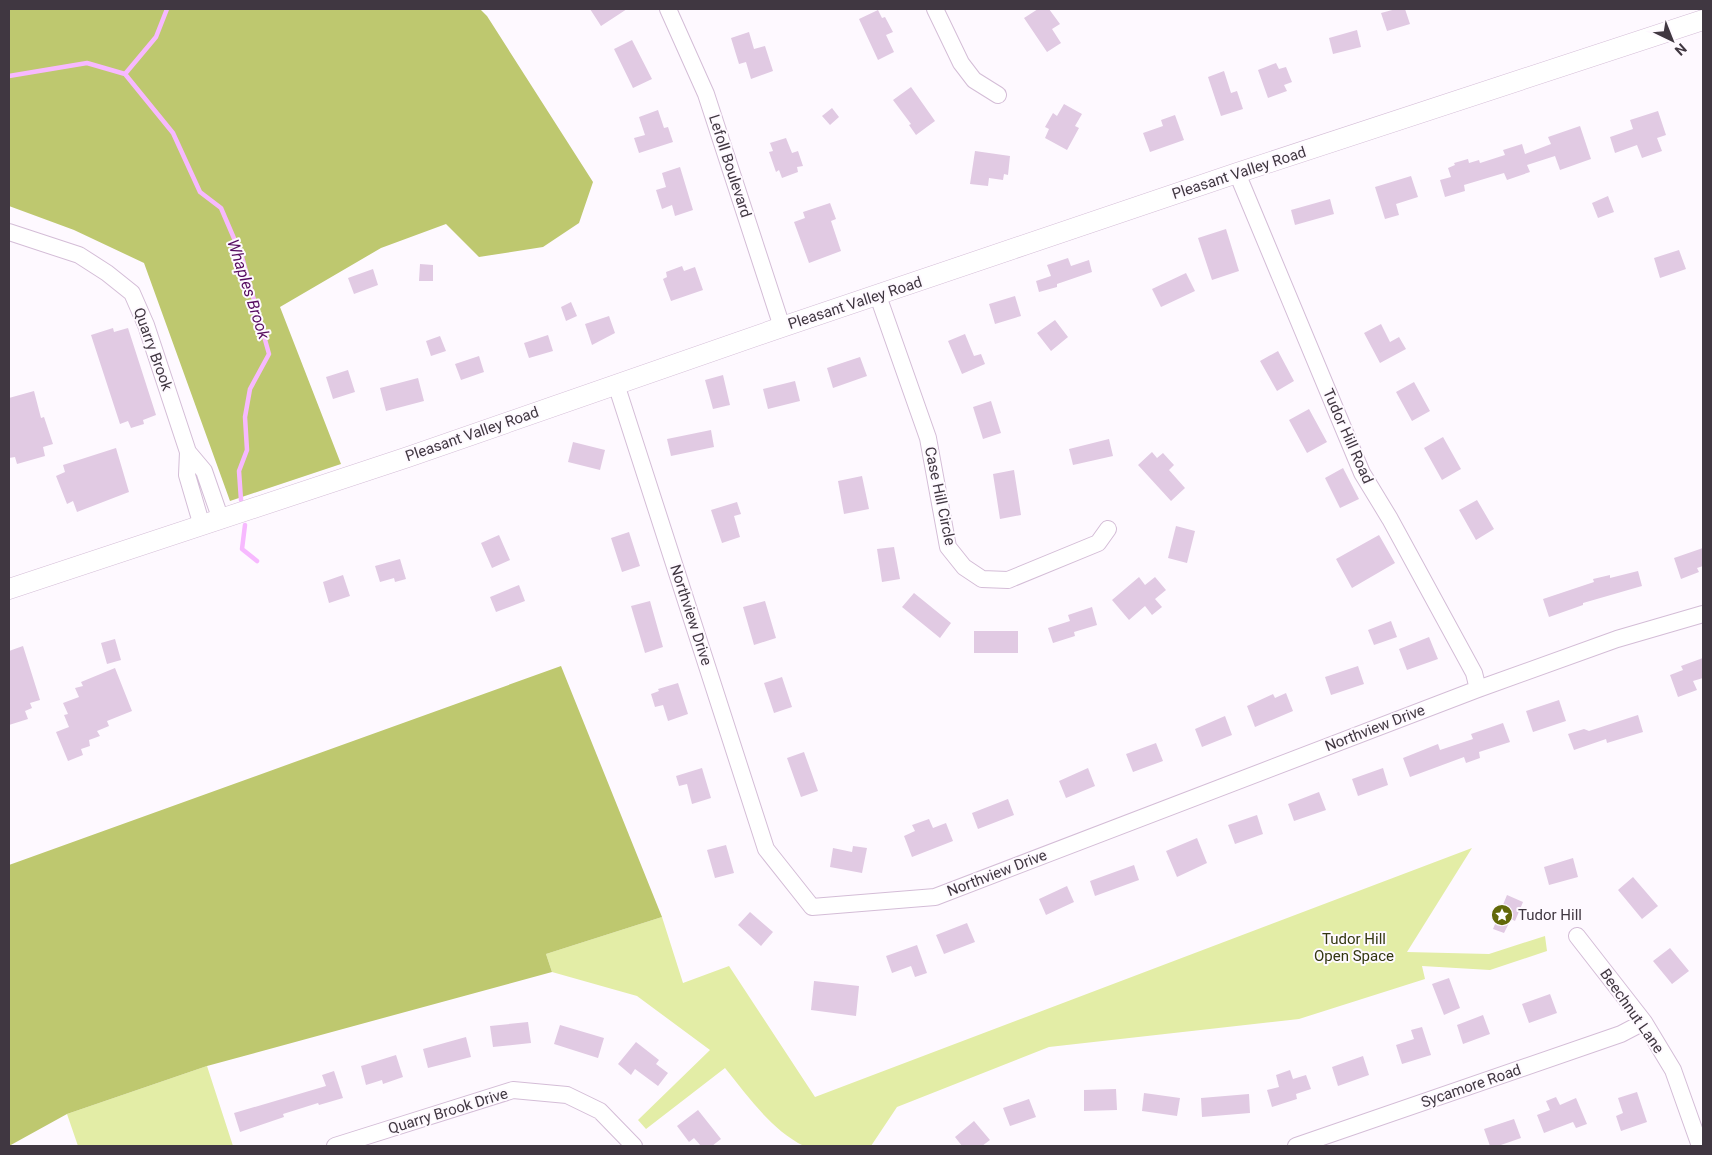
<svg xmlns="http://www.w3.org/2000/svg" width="1712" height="1155" font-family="Roboto,sans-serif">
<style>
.green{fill:#e3eda6}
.forest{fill:#bec86f}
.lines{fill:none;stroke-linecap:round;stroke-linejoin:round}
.stream{stroke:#f7b9ff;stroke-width:4.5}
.building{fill:#e1cae3}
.minor-casing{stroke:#d4bdd7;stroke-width:18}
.major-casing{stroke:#d4bdd7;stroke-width:21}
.minor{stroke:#fff;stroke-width:16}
.major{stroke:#fff;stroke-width:20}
.labels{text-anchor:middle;stroke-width:4;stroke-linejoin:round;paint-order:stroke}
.street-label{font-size:15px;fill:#403741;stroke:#fef9ff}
.poi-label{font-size:15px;fill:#403741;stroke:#fef9ff;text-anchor:start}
.park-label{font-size:15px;fill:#333711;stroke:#fef9ff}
.water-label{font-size:16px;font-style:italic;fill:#570c60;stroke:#fef9ff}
</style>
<rect width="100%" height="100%" fill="#fef9ff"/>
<path class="green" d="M1472,848L1407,952L1489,954L1545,936L1547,951L1490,970L1422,966L1425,979L1299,1019L1049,1047L897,1107L871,1146H804C770,1129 748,1096 725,1068L646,1129L638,1120L710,1050L637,996L552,972L546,954L662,917L683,983L729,966L815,1097Z
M207,1066L233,1146H78L67,1114Z"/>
<path class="forest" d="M9,9H480L487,16L593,182L579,223L543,247L479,257L446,224L381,248L280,307L341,464L230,501L144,263L74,230L9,206Z
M561,666L662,917L546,954L552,972L207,1066L67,1114L9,1146V865Z"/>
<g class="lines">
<path class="stream" d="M125,74L156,37L167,9
M9,76L87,63L125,74L173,133L200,192L221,208L242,257L269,354L250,389L245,417L247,450L239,471L241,500
M245,525L242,549L257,561"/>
</g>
<path class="building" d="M590,9H627L601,26Z
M1038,9H1049L1060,24L1052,29L1061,43L1047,52L1024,18Z
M1396,9H1405L1410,24L1387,31L1381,13Z
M878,10L882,18L885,17L893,32L886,35L894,52L878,60L859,19Z
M1357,30L1361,47L1333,54L1329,38Z
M749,32L754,49L765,46L773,71L751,79L746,62L739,64L731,38Z
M632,40L652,79L633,88L614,49Z
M1276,63L1279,69L1286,67L1292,82L1284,85L1287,91L1268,98L1258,70Z
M1224,71L1231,93L1237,91L1243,109L1221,116L1208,77Z
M911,87L935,121L916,135L909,125L911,124L893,100Z
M1064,104L1082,114L1075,126L1079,128L1067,150L1045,138L1049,129L1045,127L1053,113L1057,116Z
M832,108L839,117L830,125L822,116Z
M658,110L664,128L668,127L673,142L639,153L634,138L645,135L639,117Z
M1658,111L1666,135L1657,138L1662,151L1642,158L1637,145L1615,153L1610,137L1633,129L1630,120Z
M1175,115L1184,140L1150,152L1143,133L1163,126L1161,120Z
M1580,126L1591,159L1560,170L1555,156L1527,165L1530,172L1507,180L1504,173L1464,185L1465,191L1445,197L1440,180L1451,177L1448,168L1455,165L1454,163L1468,159L1469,163L1479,160L1480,163L1505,155L1503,150L1522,144L1525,154L1551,144L1548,137Z
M786,138L792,153L798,151L803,166L797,167L798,172L782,178L779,170L776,172L769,152L773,151L770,143Z
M975,151L1010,156L1008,175L1004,174L1003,180L989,178L988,186L970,184Z
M680,167L693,210L675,216L672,205L662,209L656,190L666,187L662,173Z
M1411,176L1418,197L1396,204L1399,215L1385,219L1375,187Z
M1608,196L1614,212L1598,218L1592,203Z
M1330,199L1334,214L1295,225L1291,210Z
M830,203L836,219L831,221L841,251L809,263L794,222L805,218L803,212Z
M1226,229L1239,271L1212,280L1198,238Z
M1679,250L1686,269L1660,278L1654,258Z
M1068,258L1071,266L1089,260L1092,272L1057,284V287L1039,292L1036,281L1051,276L1047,265Z
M420,264L433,265V281H419Z
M682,266L684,271L695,267L703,290L671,301L663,279L667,277L666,272Z
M373,269L378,285L354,294L348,278Z
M1186,273L1195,291L1161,307L1152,289Z
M1015,296L1021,316L995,324L989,304Z
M571,302L577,316L566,321L561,307Z
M609,316L615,333L592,345L585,324Z
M1055,320L1068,337L1051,351L1037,333Z
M1381,324L1390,342L1399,337L1406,349L1380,363L1364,333Z
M113,328L114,332L128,328L156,415L143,420L144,424L131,428L128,421L120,424L91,335Z
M965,334L974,356L981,354L985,364L962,374L948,341Z
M548,335L553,351L529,358L524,343Z
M440,336L446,351L431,356L426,341Z
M1278,351L1294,381L1277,391L1260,361Z
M479,356L484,372L461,380L455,364Z
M860,357L867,376L833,388L827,368Z
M348,370L355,392L333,399L326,377Z
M723,375L730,405L713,409L705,380Z
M418,378L424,401L386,411L380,388Z
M795,381L800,401L768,409L763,389Z
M1414,382L1430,411L1412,421L1396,392Z
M34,391L41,418L44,417L53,444L43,447L45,456L17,464L15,457L9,458V398Z
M991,401L1001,433L983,439L973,407Z
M1309,409L1327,442L1307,453L1289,420Z
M711,430L714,447L671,456L667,439Z
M1443,437L1461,469L1442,480L1424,448Z
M1109,439L1113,456L1073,465L1069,449Z
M573,442L605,450L600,470L568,462Z
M116,448L129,492L77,512L73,501L67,504L56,476L65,472L63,465Z
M1152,452L1157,458L1163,453L1174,465L1169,470L1185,488L1171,501L1138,465Z
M1343,468L1359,499L1340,508L1325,478Z
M1014,470L1021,515L1000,519L993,474Z
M862,476L869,509L844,514L838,481Z
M1477,500L1494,529L1476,540L1459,510Z
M737,502L741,514L734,516L740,537L722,543L711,510Z
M1176,526L1195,531L1187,563L1168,558Z
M629,532L640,566L622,572L611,538Z
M499,535L510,560L492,568L481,543Z
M1379,535L1395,563L1352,588L1336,559Z
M894,547L900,579L882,582L877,549Z
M1703,548V566L1697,568L1699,572L1681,579L1674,558Z
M400,559L406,579L395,582L394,578L380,582L375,566Z
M1638,571L1642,586L1583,603V605L1549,617L1543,599L1594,582L1593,579L1610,575V578Z
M343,575L350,596L329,603L323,582Z
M1139,577L1145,585L1155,577L1166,590L1155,599L1162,607L1152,615L1145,606L1129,620L1112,600Z
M519,585L525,601L496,612L490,597Z
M914,593L951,623L940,638L902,607Z
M650,601L663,647L645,653L631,606Z
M765,601L776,638L754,645L743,607Z
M1092,607L1097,625L1074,632L1075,636L1053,643L1048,628L1070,621L1068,615Z
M1391,621L1397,637L1374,645L1368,630Z
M974,631H1018V653H974Z
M1429,637L1438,659L1407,670L1399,649Z
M115,639L121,660L107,664L101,643Z
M23,646L40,700L30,703L32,708L25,711L28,719L9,725V651Z
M1703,658V678L1693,681L1697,690L1678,697L1670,675L1683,670L1681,666Z
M1358,666L1364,684L1331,695L1325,677Z
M115,668L132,711L107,721L109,726L97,731L100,736L89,740L90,746L81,749L83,755L68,761L56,732L69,727L64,715L68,714L63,703L79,697L75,688L83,686L81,682Z
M782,677L792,707L774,713L764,683Z
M678,683L688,714L668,721L663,705L655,707L651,694L659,691L658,689Z
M1286,693L1293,711L1255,727L1247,706L1273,694L1275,698Z
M1559,700L1566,721L1533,732L1526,711Z
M1638,715L1643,732L1607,743L1606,739L1574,750L1568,734L1584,729L1589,731Z
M1225,716L1232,735L1202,747L1195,729Z
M1503,723L1510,742L1479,752L1480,758L1466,763L1464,757L1410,777L1403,758L1438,744L1440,750L1473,739L1471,734Z
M1156,743L1163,761L1133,772L1126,754Z
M804,752L818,791L801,797L787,758Z
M702,768L711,798L692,804L687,784L679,786L676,776Z
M1088,768L1095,786L1066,798L1059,781Z
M1383,768L1388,785L1358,796L1352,779Z
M1319,792L1326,810L1294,821L1288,804Z
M1008,799L1014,815L978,829L972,813Z
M1257,815L1263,834L1235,844L1228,825Z
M929,819L933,828L946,823L953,841L912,857L904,836L915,831L912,825Z
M1197,838L1207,863L1177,877L1166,851Z
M726,845L734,873L715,878L707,850Z
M853,846L867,848L862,873L830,867L833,848L852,852Z
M1573,858L1578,877L1549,885L1544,867Z
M1134,865L1139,880L1095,896L1090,881Z
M1633,877L1658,906L1642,919L1618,890Z
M1067,886L1074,902L1046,915L1039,899Z
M1507,895L1523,902L1515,921L1511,919L1504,933L1493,929Z
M750,912L773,932L761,946L738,925Z
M967,923L975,942L944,954L936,935Z
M917,945L927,973L915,977L911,966L892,973L886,956Z
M1670,948L1689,971L1672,984L1653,961Z
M1449,978L1460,1008L1444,1015L1432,984Z
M814,981L859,986L856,1016L811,1010Z
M1550,994L1557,1013L1529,1023L1522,1004Z
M1483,1015L1490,1034L1463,1044L1457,1025Z
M528,1022L531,1043L493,1047L490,1026Z
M560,1025L604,1038L598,1058L554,1044Z
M1422,1027L1431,1055L1402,1064L1396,1045L1414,1039L1411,1030Z
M466,1037L471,1057L428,1068L423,1049Z
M636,1042L659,1060L656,1064L668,1073L658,1086L635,1069L631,1075L618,1064Z
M396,1055L403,1077L383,1084L382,1080L366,1085L361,1066Z
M1363,1056L1369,1075L1338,1086L1332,1067Z
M1290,1070L1293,1079L1306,1075L1311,1089L1296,1094L1297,1099L1272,1107L1267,1090L1279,1087L1276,1075Z
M334,1071L343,1098L319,1105L318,1103L283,1114L284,1117L240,1132L234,1113L326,1086L322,1075Z
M1116,1089L1117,1110L1084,1111V1090Z
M1637,1092L1647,1122L1621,1131L1616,1116L1623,1113L1618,1098Z
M1144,1093L1180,1098L1177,1116L1142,1111Z
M1249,1094L1250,1113L1202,1117L1201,1098Z
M1556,1097L1560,1105L1576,1098L1587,1124L1576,1128L1573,1122L1544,1133L1537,1115L1550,1110L1546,1101Z
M1029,1099L1036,1117L1010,1126L1003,1108Z
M698,1110L721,1139L712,1146H701L694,1138L689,1142L677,1126Z
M1514,1119L1521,1138L1498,1146H1490L1484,1129Z
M974,1121L990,1140L982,1146H962L955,1137Z"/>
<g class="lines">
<g class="minor-casing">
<path id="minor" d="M668,9L706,94L782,327
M935,9L961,63L974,80L998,95
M1237,173L1362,473L1390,519L1474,673L1478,689
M9,232L79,255L107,273L132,293L146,325L188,452L187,475L202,526
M878,296L928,438L948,547L964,567L982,579L1008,580L1098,543L1108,529
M616,384L766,849L812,907L935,897L1478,689L1617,639L1703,614
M188,452L204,471L221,520
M1577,936L1644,1022L1673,1070L1700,1146
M335,1146L513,1090L567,1095L600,1111L634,1146
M1296,1146L1621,1034L1644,1022"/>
</g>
<g class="major-casing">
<path id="major" d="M9,589L408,457L782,327L1237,173L1703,20"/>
</g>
<use href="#minor" class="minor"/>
<use href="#major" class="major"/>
</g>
<defs>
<g id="sight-disc" transform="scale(1.125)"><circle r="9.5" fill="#626809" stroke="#fef9ff"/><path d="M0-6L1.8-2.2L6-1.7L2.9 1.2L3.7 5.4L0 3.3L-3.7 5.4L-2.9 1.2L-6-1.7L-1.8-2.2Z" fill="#fff"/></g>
</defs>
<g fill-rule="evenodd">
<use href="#sight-disc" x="1502" y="915"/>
</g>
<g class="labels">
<g class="street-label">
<text transform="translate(730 166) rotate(72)" y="5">Lefoll Boulevard</text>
<text transform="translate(1239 173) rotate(-18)" y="5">Pleasant Valley Road</text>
<text transform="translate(855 303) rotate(-18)" y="5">Pleasant Valley Road</text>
<text transform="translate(153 349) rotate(70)" y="5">Quarry Brook</text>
<text transform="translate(472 434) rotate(-19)" y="5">Pleasant Valley Road</text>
<text transform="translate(1348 436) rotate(66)" y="5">Tudor Hill Road</text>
<text transform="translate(940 496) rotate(78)" y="5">Case Hill Circle</text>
<text transform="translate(691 615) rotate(72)" y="5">Northview Drive</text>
<text transform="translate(1375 728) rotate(-21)" y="5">Northview Drive</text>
<text transform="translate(997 873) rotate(-21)" y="5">Northview Drive</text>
<text transform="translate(1632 1011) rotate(55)" y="5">Beechnut Lane</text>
<text transform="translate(1471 1086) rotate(-19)" y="5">Sycamore Road</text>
<text transform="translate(448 1111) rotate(-17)" y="5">Quarry Brook Drive</text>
</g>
<g class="poi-label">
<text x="1518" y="920">Tudor Hill</text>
</g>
<g class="park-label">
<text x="1354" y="944">Tudor Hill<tspan x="1354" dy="17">Open Space</tspan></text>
</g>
<g class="water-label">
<text transform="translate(249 289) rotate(72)" y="6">Whaples Brook</text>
</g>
</g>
<rect width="1712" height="1155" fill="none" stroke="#403741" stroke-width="20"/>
<g transform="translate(1672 40) rotate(137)" stroke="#fef9ff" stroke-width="4" paint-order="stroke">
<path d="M0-4L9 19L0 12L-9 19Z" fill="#403741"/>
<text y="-8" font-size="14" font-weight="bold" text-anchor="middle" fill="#403741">N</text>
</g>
</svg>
